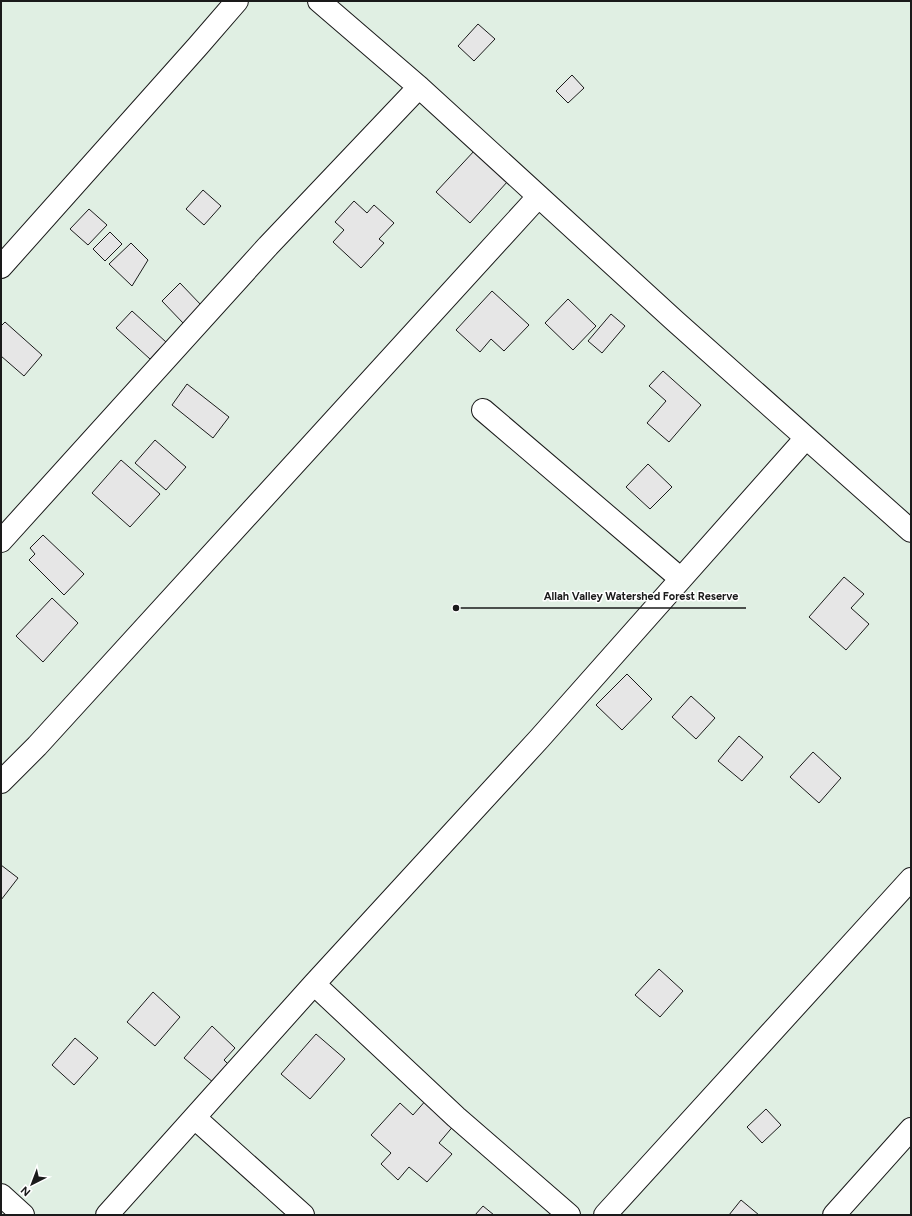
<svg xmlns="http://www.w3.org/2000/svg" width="912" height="1216" font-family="Figtree,sans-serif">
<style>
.green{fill:#e0efe3;stroke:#6a6a6a}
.building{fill:#e6e6e6;stroke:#1a1a1a}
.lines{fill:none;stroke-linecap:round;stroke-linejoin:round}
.minor-casing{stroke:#1a1a1a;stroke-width:24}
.minor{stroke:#fff;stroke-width:22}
.leader{fill:none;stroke:#1a1a1a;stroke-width:1.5}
.callout-dot{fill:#1a1a1a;stroke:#fff;stroke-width:1.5}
.callout-label{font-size:11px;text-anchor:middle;font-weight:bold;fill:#1a1a1a;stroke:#fff;stroke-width:3;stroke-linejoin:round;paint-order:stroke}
</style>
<rect width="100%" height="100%" fill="#fff"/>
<path class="green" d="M1,1H911V1215H1Z"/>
<path class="building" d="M478,24L495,39L474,61L458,46Z
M572,75L584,88L568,103L556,91Z
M475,150L508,181L470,223L436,192Z
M203,190L221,206L204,225L186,209Z
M354,201L367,213L374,205L394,223L379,239L384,243L361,268L333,242L344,230L335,222Z
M89,209L107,225L88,245L70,229Z
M110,232L122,244L105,261L93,249Z
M131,243L148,260L132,286L109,264Z
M180,283L202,306L184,324L162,301Z
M492,291L529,325L504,351L491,339L480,352L456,330Z
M568,299L596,326L573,350L545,323Z
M132,311L166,342L150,359L116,328Z
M611,314L625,326L602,353L588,341Z
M5,322L42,355L24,376L1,356V326Z
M663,371L701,405L669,442L647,423L666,401L649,386Z
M187,384L229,417L213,438L172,405Z
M155,440L186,467L166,490L135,463Z
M121,460L160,494L130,527L92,493Z
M648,464L672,487L650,509L626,487Z
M43,535L84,574L64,595L29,560L35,554L30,548Z
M844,577L864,594L851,608L869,624L846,650L809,617Z
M52,598L78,623L43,662L16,636Z
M627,674L652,699L622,730L596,705Z
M691,696L715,718L696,739L672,717Z
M739,736L763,757L742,781L718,761Z
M813,752L841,778L819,803L790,777Z
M1,865L18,878L1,900Z
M659,969L683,991L660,1017L635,995Z
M153,992L180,1017L155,1046L127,1022Z
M212,1026L235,1048L224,1060L229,1065L214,1083L184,1058Z
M316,1034L345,1059L310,1099L281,1074Z
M75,1038L98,1058L74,1085L52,1065Z
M427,1099L455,1124L439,1143L452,1154L427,1182L409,1167L398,1180L381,1164L391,1153L371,1135L400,1103L413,1115Z
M766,1109L781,1125L762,1143L747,1127Z
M741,1200L759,1215H729Z
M483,1206L494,1215H475Z"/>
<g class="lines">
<g class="minor-casing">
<path id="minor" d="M319,1L419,87L675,321L911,531
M1,267L198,46L237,1
M483,410L681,579
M1,541L268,246L419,87
M1,782L37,746L538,197
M314,984L456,1117L569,1215
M195,1118L303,1215
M1,1195L23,1215
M107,1215L314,984L539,739L806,438
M605,1215L911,879
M834,1215L911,1129"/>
</g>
<use href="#minor" class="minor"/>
</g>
<path class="leader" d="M456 608L535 608H746"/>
<circle class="callout-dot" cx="456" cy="608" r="4"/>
<g class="callout-label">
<text x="641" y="600">Allah Valley Watershed Forest Reserve</text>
</g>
<rect width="912" height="1216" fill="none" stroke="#1a1a1a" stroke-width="4"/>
<g transform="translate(32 1184) rotate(222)" stroke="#ffffff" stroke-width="3" paint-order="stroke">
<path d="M0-3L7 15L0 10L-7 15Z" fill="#1a1a1a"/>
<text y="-6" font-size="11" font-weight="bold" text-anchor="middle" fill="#1a1a1a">N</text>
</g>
</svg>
